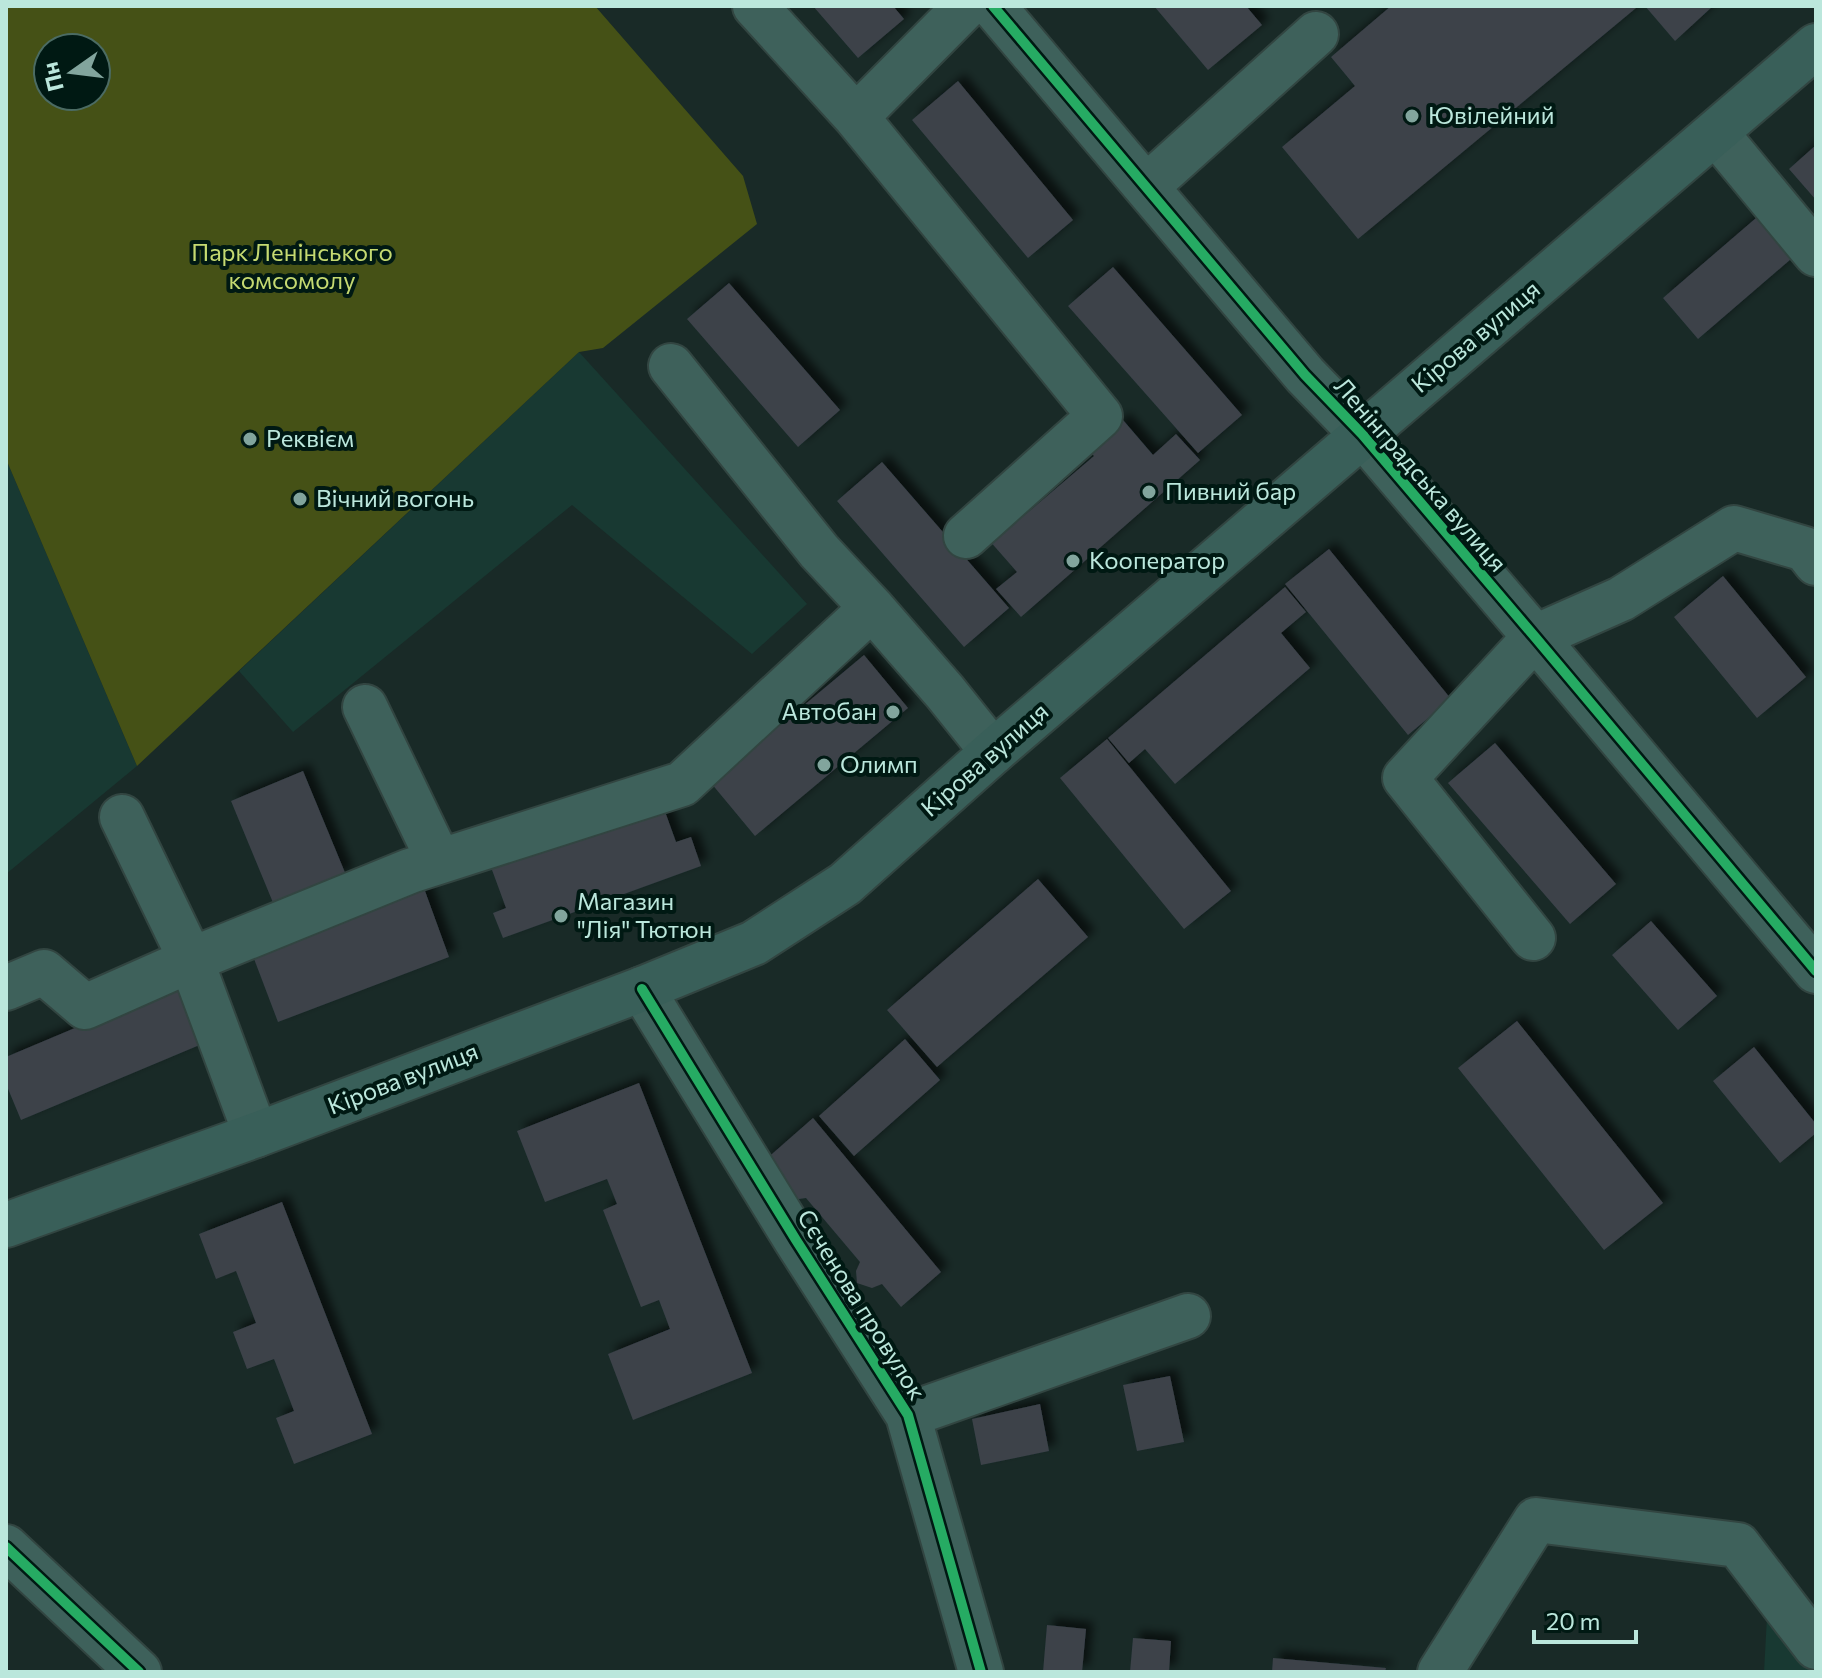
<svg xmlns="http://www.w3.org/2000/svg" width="1822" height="1678" font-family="Commissioner,sans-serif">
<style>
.built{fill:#183932}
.green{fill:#455116;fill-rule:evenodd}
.building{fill:#3c424a;filter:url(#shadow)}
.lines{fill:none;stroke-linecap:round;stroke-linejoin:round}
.minor-casing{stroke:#324541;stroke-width:48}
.major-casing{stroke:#324541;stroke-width:48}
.minor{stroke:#3e615b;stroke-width:44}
.major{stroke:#395f59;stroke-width:44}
.cycleway-casing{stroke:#001913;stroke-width:15}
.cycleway{stroke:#26ab63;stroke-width:10}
.poi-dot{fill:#82a59d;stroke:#001913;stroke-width:3}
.labels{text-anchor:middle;stroke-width:8;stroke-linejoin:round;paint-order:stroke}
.poi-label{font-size:24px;fill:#bbe7dc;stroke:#001913;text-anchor:start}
.park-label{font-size:24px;fill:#c5da71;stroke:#001913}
.street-label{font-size:24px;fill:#bbe7dc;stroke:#001913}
</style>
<defs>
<filter id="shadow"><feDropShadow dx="7" dy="-7" stdDeviation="4" flood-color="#0009"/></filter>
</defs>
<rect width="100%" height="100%" fill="#192a27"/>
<path class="built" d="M579,352L807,604L752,654L572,505L293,732L239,671Z
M6,459L137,766L6,874Z
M1816,1614V1672H1764L1767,1617Z"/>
<path class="green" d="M6,6H595L743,176L757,224L603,348L579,352L137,766L6,459ZM48,48H96V96H48Z"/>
<path class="building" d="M813,6H893L904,19L858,58Z
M1154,6H1246L1262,25L1208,70Z
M1391,6H1634L1636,8L1358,239L1282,147L1355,86L1331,57Z
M1645,6H1713L1675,41Z
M958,81L1073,220L1028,258L912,120Z
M1816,145V200L1789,169Z
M1756,218L1791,259L1698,339L1663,298Z
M1113,267L1242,415L1198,453L1068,306Z
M729,283L840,410L798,447L687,319Z
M1123,420L1153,455L1176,434L1200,460L1021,617L996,589L1017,572L988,539L1022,509L1026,514L1094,456L1089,450Z
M882,462L1009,608L964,647L837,501Z
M1329,549L1451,699L1408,735L1285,584Z
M1723,576L1806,677L1757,718L1674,617Z
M1285,587L1306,612L1281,633L1310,668L1175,784L1145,749L1129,763L1108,738Z
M864,655L908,708L755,836L711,783Z
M1107,739L1231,891L1184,929L1060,778Z
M1495,743L1616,884L1570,924L1448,783Z
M303,771L346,875L274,905L231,801Z
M659,795L676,842L691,837L701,866L503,938L493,913L506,908L488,859Z
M1038,879L1088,937L937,1067L887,1010Z
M421,880L449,957L278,1022L248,943Z
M1651,921L1717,996L1678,1030L1612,955Z
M177,985L202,1044L21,1120L6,1084V1057Z
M1517,1021L1663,1203L1604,1250L1458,1068Z
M905,1039L940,1080L854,1156L819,1116Z
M1754,1047L1816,1124V1133L1780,1163L1713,1081Z
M639,1083L752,1373L633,1420L608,1354L670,1329L659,1300L641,1307L603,1210L617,1204L607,1179L545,1202L517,1131Z
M813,1118L941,1272L901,1307L882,1284L872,1288L857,1283L856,1271L860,1262L806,1198L785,1201L764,1161Z
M282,1202L372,1434L294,1464L276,1418L294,1411L274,1359L247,1369L233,1332L256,1323L236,1271L216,1279L199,1234Z
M1170,1376L1184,1442L1137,1451L1123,1385Z
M1040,1404L1049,1451L981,1465L972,1419Z
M1047,1625L1086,1629L1082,1672H1043Z
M1133,1638L1171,1641L1169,1672H1130Z
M1273,1658L1386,1668L1385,1672H1272Z"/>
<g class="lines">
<g class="minor-casing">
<path id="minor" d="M755,6L856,117
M993,6L1305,375L1362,434L1535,637L1816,971
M1716,133L1816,254
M1146,187L1316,34
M671,366L819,551L872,608
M966,536L1100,416L856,117L966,6
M365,707L439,861
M1533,938L1405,778L1535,637L1621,599L1734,528L1805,549L1816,563
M6,988L44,972L85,1007L191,960L122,817
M642,989L796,1240L908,1415L981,1672
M256,1135L191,960L410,871L682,784L872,608L945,692L993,752
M908,1415L1188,1316
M6,1547L139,1672
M1440,1672L1536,1520L1738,1545L1816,1647"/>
</g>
<g class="major-casing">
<path id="major" d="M6,1225L256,1135L642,989L754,943L845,884L993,752L1816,46"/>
</g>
<use href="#minor" class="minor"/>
<use href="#major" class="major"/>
<g class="cycleway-casing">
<path id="cycleway" d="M993,6L1305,375L1362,434L1535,637L1816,971
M642,989L796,1240L908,1415L981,1672
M6,1547L139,1672"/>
</g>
<use href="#cycleway" class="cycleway"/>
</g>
<g class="poi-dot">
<circle cx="1412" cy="116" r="8"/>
<circle cx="250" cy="439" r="8"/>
<circle cx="1149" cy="492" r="8"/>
<circle cx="300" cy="499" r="8"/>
<circle cx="1073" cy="561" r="8"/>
<circle cx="893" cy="712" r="8"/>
<circle cx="824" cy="765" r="8"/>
<circle cx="561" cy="916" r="8"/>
</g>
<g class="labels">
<g class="poi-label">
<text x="1428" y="124">Ювілейний</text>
<text x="266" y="447">Реквієм</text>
<text x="1165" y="500">Пивний бар</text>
<text x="316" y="507">Вічний вогонь</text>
<text x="1089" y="569">Кооператор</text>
<text x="877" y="720" text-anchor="end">Автобан</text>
<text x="840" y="773">Олимп</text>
<text x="577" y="910">Магазин<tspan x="577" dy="28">"Лія" Тютюн</tspan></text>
</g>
<g class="park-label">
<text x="292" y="261">Парк Ленінського<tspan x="292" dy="28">комсомолу</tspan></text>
</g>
<g class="street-label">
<text transform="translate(1476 337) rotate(-40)" y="8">Кірова вулиця</text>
<text transform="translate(1420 475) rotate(49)" y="8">Ленінградська вулиця</text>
<text transform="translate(985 760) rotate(-41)" y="8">Кірова вулиця</text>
<text transform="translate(403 1079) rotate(-21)" y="8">Кірова вулиця</text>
<text transform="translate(861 1305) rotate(58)" y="8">Сєченова провулок</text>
</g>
</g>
<rect width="1822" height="1678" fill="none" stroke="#bbe7dc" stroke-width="16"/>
<g transform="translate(72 72) rotate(256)"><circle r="38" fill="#001913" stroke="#4b6b63" stroke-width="2"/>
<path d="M0-6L14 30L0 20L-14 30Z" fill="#82a59d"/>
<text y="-12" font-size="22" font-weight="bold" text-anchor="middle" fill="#bbe7dc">Пн</text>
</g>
<path d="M1534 1630v12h102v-12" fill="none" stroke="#bbe7dc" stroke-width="4"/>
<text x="1546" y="1630" font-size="24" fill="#bbe7dc" stroke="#001913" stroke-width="6" paint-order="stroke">20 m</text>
</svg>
